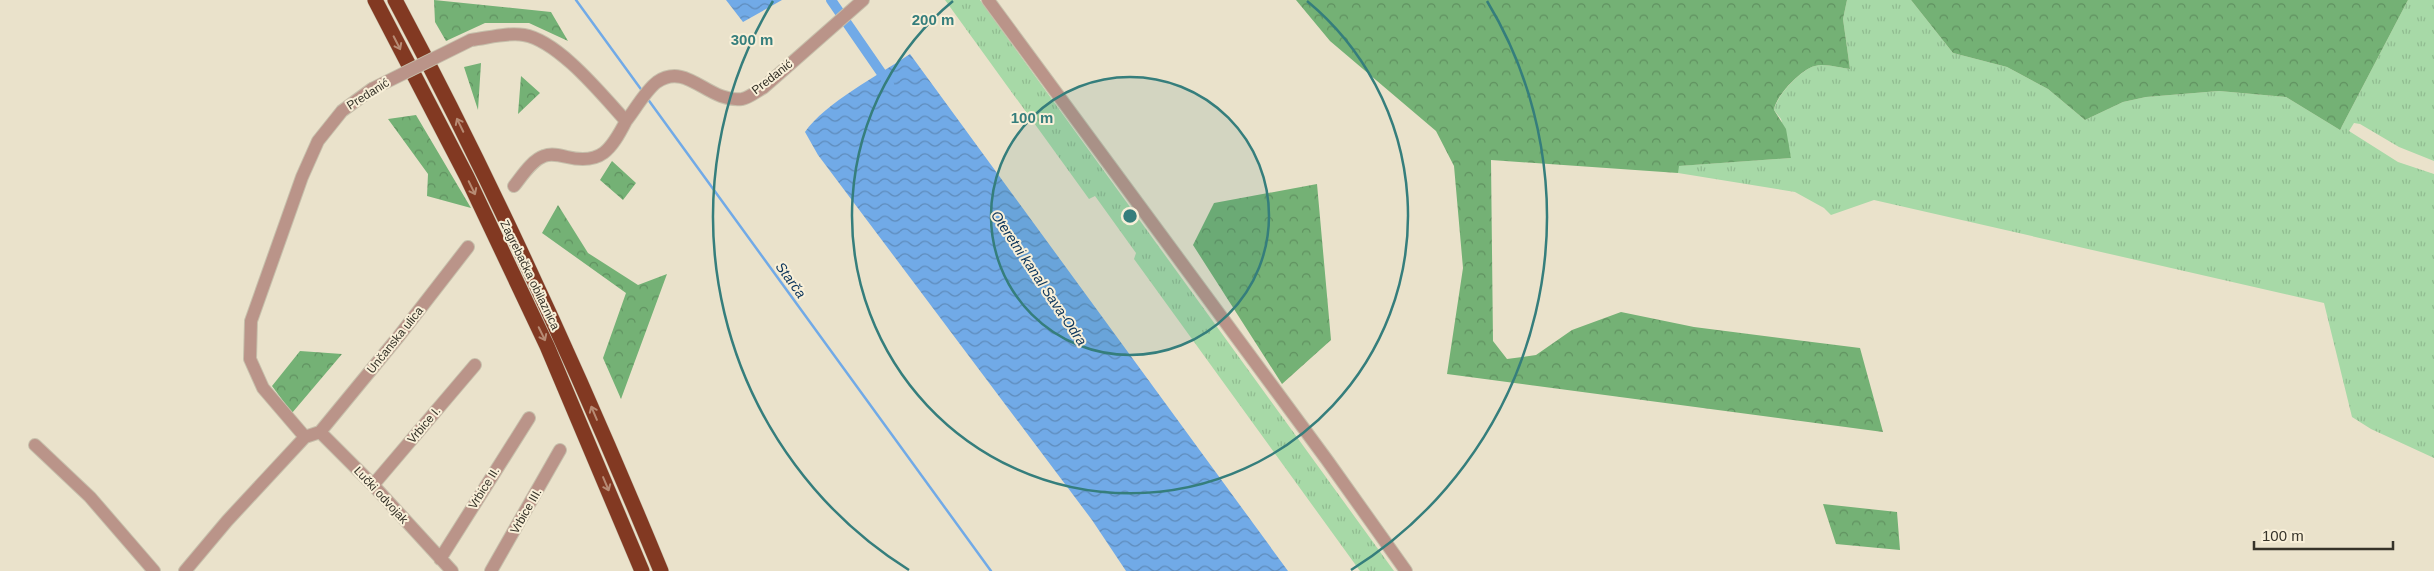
<svg xmlns="http://www.w3.org/2000/svg" width="2434" height="571" font-family="Arial,sans-serif">
<style>
.grass{fill:url(#grass-tufts)}
.forest{fill:url(#forest-crowns)}
.water{fill:url(#water-waves)}
.lines{fill:none;stroke-linecap:round;stroke-linejoin:round}
.stream{stroke:#71aae7;stroke-width:2.5}
.canal{stroke:#71aae7;stroke-width:10}
.minor-casing{stroke:#c6bfab;stroke-width:14}
.highway-casing{stroke:#c6bfab;stroke-width:16}
.minor{stroke:#ba9489;stroke-width:12}
.highway{stroke:#823922;stroke-width:15}
.minor-bridge-casing{stroke:#c6bfab;stroke-width:14;stroke-linecap:butt}
.minor-bridge{stroke:#ba9489;stroke-width:12}
.oneway{stroke:#b78b74}
.ring{fill:none;stroke:#357e7c;stroke-width:2.5}
.labels{text-anchor:middle;stroke-width:4;stroke-linejoin:round;paint-order:stroke}
.street-label{font-size:12px;fill:#363329;stroke:#f8efd8}
.water-label{font-size:14px;font-style:italic;fill:#0a345b;stroke:#f8efd8}
.centre{fill:#357e7c;stroke:#f8efd8;stroke-width:2.5}
.ring-label{font-size:15px;text-anchor:middle;font-weight:bold;fill:#357e7c;stroke:#f8efd8;stroke-width:4;stroke-linejoin:round;paint-order:stroke}
</style>
<defs>
<pattern id="grass-tufts" width="24" height="20" patternUnits="userSpaceOnUse" patternTransform="scale(1.25)"><rect width="24" height="20" fill="#a7d9a7"/><path d="M3 7l-1-3M5 7V3M7 7l1-3M15 17l-1-3M17 17v-4M19 17l1-3" fill="none" stroke="#90bb90"/></pattern>
<pattern id="forest-crowns" width="20" height="18" patternUnits="userSpaceOnUse" patternTransform="scale(1.25)"><rect width="20" height="18" fill="#74b175"/><path d="M2 6a3 3 0 1 1 6 0M12 15a3 3 0 1 1 6 0" fill="none" stroke="#609160"/></pattern>
<pattern id="water-waves" width="16" height="10" patternUnits="userSpaceOnUse" patternTransform="scale(1.25)"><rect width="16" height="10" fill="#71aae7"/><path d="M0 5q4-4 8 0t8 0" fill="none" stroke="#5e8bbb"/></pattern>
</defs>
<rect width="100%" height="100%" fill="#eae2cb"/>
<path class="grass" d="M945,0H980L1394,571H1360L1134,259L1136,253L1095,196L1089,199Z
M1847,0H1911L1953,53L2007,67L2048,89L2085,120L2123,102L2146,97L2219,91L2286,97L2340,130L2408,0H2434V161L2399,147L2360,124L2354,123L2349,131L2398,162L2434,174V458L2371,429L2352,417L2324,303L1874,200L1831,215L1824,208L1795,192L1678,173V166L1791,158L1781,119L1774,110C1776,97 1801,69 1815,66C1824,63 1840,68 1850,69L1843,19Z"/>
<path class="forest" d="M434,0L551,12L568,41L529,23H485L446,41L435,22Z
M1296,0H1847L1843,19L1850,69C1840,68 1824,63 1815,66C1801,69 1775,97 1774,110L1786,129L1791,158L1679,166L1678,173L1491,160L1493,341L1507,359L1536,355L1572,330L1621,312L1694,327L1860,348L1883,432L1447,374L1463,268L1454,166L1436,131L1330,41Z
M1911,0H2408L2340,130L2286,97L2219,91L2146,97L2123,102L2085,120L2048,89L2007,67L1953,53Z
M481,63L478,110L464,67Z
M521,76L540,93L518,114Z
M416,115L471,208L427,196L428,174L388,119Z
M612,161L636,183L623,200L600,180Z
M1317,184L1331,340L1282,384L1193,245L1214,203Z
M558,205L588,253L638,285L667,274L621,399L603,358L626,293L542,233Z
M300,351L342,354L292,413L272,386Z
M1823,504L1897,512L1900,550L1836,544Z"/>
<path class="water" d="M726,0H782L743,22Z
M910,54L1288,571H1126L1092,520L818,155L805,132C825,103 879,75 910,54Z"/>
<g class="lines">
<path class="stream" d="M576,0L643,92
M647,98L991,571"/>
<path class="canal" d="M831,0L889,84"/>
<g class="minor-casing">
<path id="minor" d="M988,0L1327,460L1406,571
M471,40C488,38 507,32 524,35C559,41 603,96 626,121C635,110 645,91 657,82C687,61 708,103 742,99C749,98 757,91 763,88L863,0
M514,186C522,176 532,160 544,156C551,153 559,155 567,157C601,165 611,150 626,121
M320,432L399,336L468,247
M305,437L263,388L250,359L251,321L302,177L318,141L342,111L372,89
M35,445L90,497L154,571
M373,485L475,365
M440,559L529,418
M185,571L227,521L305,437L320,432L373,485L452,571
M491,571L560,450"/>
</g>
<g class="highway-casing">
<path id="highway" d="M375,0L467,177L547,346L642,571
M395,0C494,185 581,377 661,571"/>
</g>
<use href="#minor" class="minor"/>
<use href="#highway" class="highway"/>
<g class="minor-bridge-casing">
<path id="minor-bridge" d="M372,89L471,40"/>
</g>
<use href="#minor-bridge" class="minor-bridge"/>
</g>
<defs><path id="oneway-shaft" d="M-6 0H5M1.5-3L5.5 0L1.5 3" fill="none" stroke-width="1.6" stroke-linecap="round" stroke-linejoin="round" transform="scale(1.25)"/></defs>
<g class="oneway">
<use href="#oneway-shaft" transform="translate(397 43) rotate(63)"/>
<use href="#oneway-shaft" transform="translate(460 125) rotate(-116)"/>
<use href="#oneway-shaft" transform="translate(472 188) rotate(64)"/>
<use href="#oneway-shaft" transform="translate(542 334) rotate(64)"/>
<use href="#oneway-shaft" transform="translate(594 413) rotate(-113)"/>
<use href="#oneway-shaft" transform="translate(606 484) rotate(67)"/>
</g>
<circle cx="1130" cy="216" r="139" fill="#357e7c" fill-opacity=".12"/>
<g class="ring">
<circle cx="1130" cy="216" r="139"/>
<path d="M1307 1A278 278 0 1 1 953 1"/>
<path d="M909 570A417 417 0 0 1 773 1M1487 1A417 417 0 0 1 1351 570"/>
</g>
<g class="labels">
<g class="street-label">
<text transform="translate(772 77) rotate(-38)" y="4">Predanić</text>
<text transform="translate(368 94) rotate(-32)" y="4">Predanić</text>
<text transform="translate(530 275) rotate(64)" y="4">Zagrebačka obilaznica</text>
<text transform="translate(395 340) rotate(-51)" y="4">Unčanska ulica</text>
<text transform="translate(424 425) rotate(-50)" y="4">Vrbice I.</text>
<text transform="translate(484 488) rotate(-58)" y="4">Vrbice II.</text>
<text transform="translate(381 495) rotate(47)" y="4">Lučki odvojak</text>
<text transform="translate(526 511) rotate(-60)" y="4">Vrbice III.</text>
</g>
<g class="water-label">
<text transform="translate(1039 278) rotate(56)" y="5">Oteretni kanal Sava-Odra</text>
<text transform="translate(791 280) rotate(54)" y="5">Starča</text>
</g>
</g>
<circle cx="1130" cy="216" r="8" class="centre"/>
<g class="ring-label">
<text x="933" y="25">200 m</text>
<text x="752" y="45">300 m</text>
<text x="1032" y="123">100 m</text>
</g>
<path d="M2254 541v8h139v-8" fill="none" stroke="#363329" stroke-width="2.5"/>
<text x="2262" y="541" font-size="15" fill="#363329" stroke="#f8efd8" stroke-width="4" paint-order="stroke">100 m</text>
</svg>
